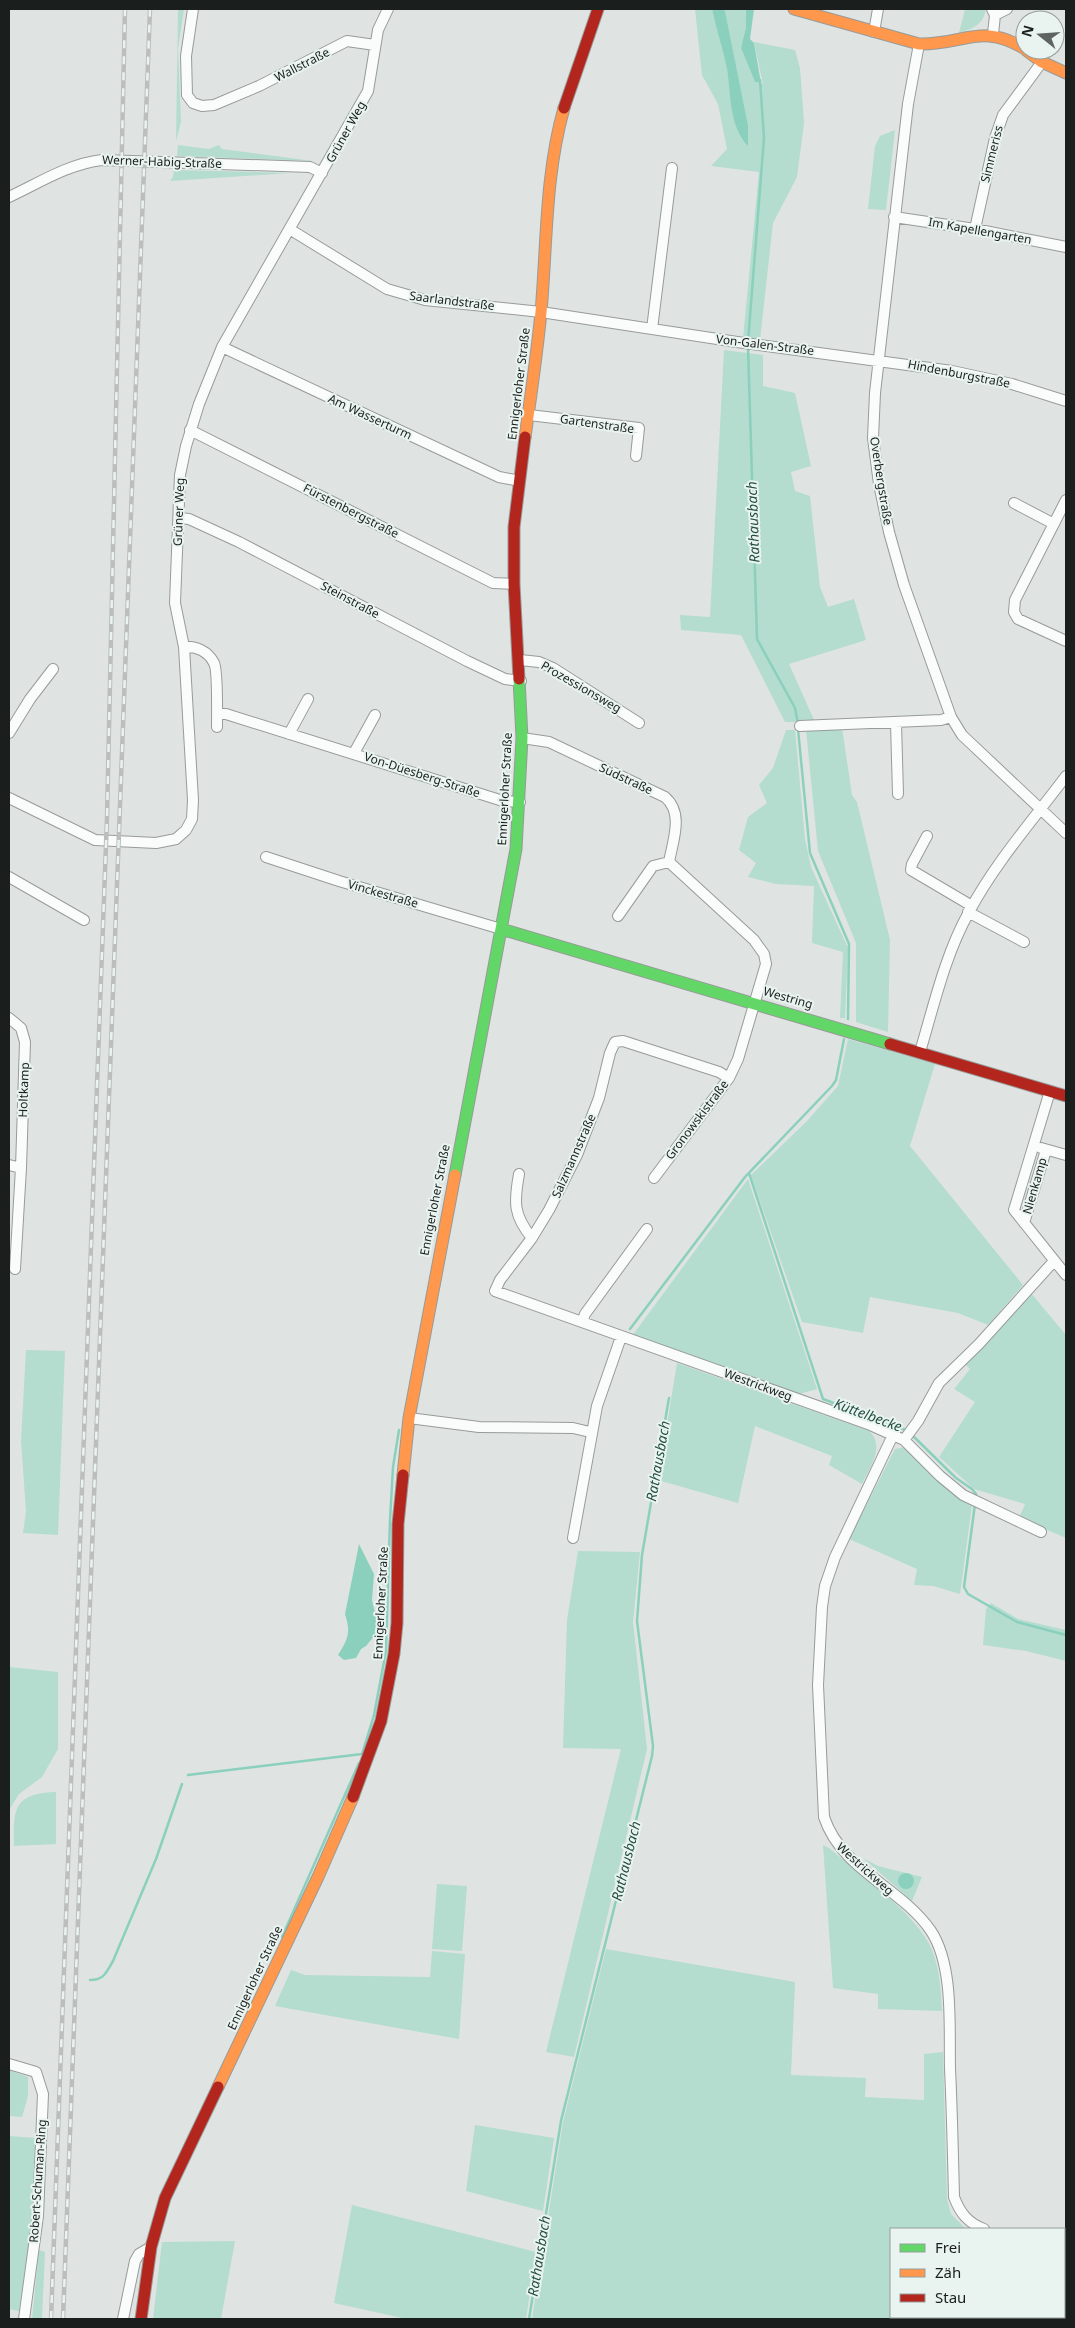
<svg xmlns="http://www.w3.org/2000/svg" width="1075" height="2328" font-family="'Noto Sans',sans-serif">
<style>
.green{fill:#b4dccf}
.water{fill:#8ad0bd}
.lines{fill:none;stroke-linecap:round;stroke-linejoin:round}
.stream{stroke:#8ad0bd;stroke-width:2.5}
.street-casing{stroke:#979b99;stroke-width:12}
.fast-casing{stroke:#979b99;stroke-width:13}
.slow-casing{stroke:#979b99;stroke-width:13}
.jam-casing{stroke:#979b99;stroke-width:13}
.street{stroke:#fafbfb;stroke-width:10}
.fast{stroke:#63d668;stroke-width:11}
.slow{stroke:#ff974d;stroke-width:11}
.jam{stroke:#b3261e;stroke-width:11}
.rail-casing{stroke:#bcbdbd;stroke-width:4.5}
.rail{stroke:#e9f4f0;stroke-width:2.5;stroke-dasharray:8;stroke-linecap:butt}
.labels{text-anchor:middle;stroke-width:4;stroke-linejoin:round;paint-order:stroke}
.street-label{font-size:12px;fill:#1a1e1c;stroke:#e9f4f0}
.water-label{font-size:14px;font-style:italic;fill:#244f43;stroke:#e9f4f0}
</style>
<rect width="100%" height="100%" fill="#dfe4e2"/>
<path class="green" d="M178,9H184L178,49L181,122L176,141Z
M695,9H712C716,29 723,49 727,69C731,95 729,126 748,145V125L725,12L721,9H746V27L741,48L755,82L763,84L754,42L795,50L800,68L804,123L797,177L773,223L760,340L743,338L759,172L711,166L727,149L718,104L702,75Z
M965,9H986C983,25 974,28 959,33Z
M895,130L886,210L868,209L875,146L880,136Z
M178,145L209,149L219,145L222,149L313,161L177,156Z
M174,170L290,173L170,181L173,177Z
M724,350L763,355V386L795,393L811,466L791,472L795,491L810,496L820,587L828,607L854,599L866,640L789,664L815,722H785L741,635L681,630L680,615L710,617Z
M842,728L852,795L857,802L890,940L888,1032L856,1022V943L818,851L806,729Z
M786,730H795L805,839L811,867L848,948L845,1018H840L843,952L812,943L814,886L776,884L748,877L756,863L739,850L748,817L767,803L759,785L773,768Z
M848,1039L935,1064L910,1146L1023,1285L988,1325L958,1313L870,1297L863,1333L802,1322L751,1175L807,1121L838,1086Z
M748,1179L817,1389L799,1394L632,1336Z
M1031,1293L1066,1335V1538L1019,1518L1025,1504L974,1489L939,1457L975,1402L954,1389L970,1369L966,1365Z
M26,1350L65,1351L58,1535L23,1533L26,1511L21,1441Z
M677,1363L869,1431C886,1447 869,1468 862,1484L829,1465L832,1456L755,1426L738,1503L658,1480Z
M905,1447L951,1492L972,1505L960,1594L933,1586L914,1585L917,1569L849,1539L895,1449Z
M578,1551L640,1552L633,1622L647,1749L574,2057L546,2052L621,1749L563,1748L567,1620Z
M991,1603L1018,1619L1066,1630V1661L1026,1651L983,1645L986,1609Z
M9,1667L58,1672V1749L42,1777L19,1794L9,1810Z
M56,1792V1844L14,1846C13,1810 13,1793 56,1792Z
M823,1845L829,1848C860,1874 918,1915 932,1950C940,1970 941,1991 942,2011L878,2009V1994L833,1988Z
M863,1858L878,1866L922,1877L912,1901Z
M437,1884L467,1886L462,1951L432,1949Z
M606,1949L795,1982L791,2075L866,2078L865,2097L924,2100V2054L943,2052L947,2199L951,2214L966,2229H891V2317H966L965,2319H532L563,2122Z
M432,1951L465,1954L459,2039L275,2006L291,1970L305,1975L430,1977Z
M9,2070L28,2077V2096L22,2117L9,2116Z
M475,2125L554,2138L543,2211L466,2191Z
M9,2136L36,2138L32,2220L19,2311L9,2309Z
M352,2205L536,2252L526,2319H407L334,2303Z
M235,2241L221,2319H153L162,2242Z
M39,2250L45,2252L42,2319H32Z"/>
<path class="water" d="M712,9H721L725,11L748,125V146C729,126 731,96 727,69C723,49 716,29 712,9Z
M746,9H754L750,39L754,43L761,83L755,82L741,48L746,27Z
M359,1544L374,1574L372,1600L376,1617V1634L366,1646L361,1649L356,1658L344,1660L338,1655C348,1639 351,1633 345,1614Z
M898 1881a8 8 0 1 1 16 0a8 8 0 1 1-16 0Z"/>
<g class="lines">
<path class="stream" d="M748,342L764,138L760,80
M748,347L757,639L795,708L798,724
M798,729L810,853L849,944L848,1019
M749,1173L823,1399L908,1431
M630,1329L745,1177L832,1086L836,1080L844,1039
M912,1435L956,1478L972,1489L976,1494V1499
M975,1504L964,1587L968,1594L1017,1622L1066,1635
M188,1775L362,1754L374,1715L386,1651L390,1520L393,1467L399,1430
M282,1937L359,1763
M90,1980C104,1980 106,1973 113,1961L156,1859L182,1784
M529,2319L561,2121L652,1756L653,1746L637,1621L642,1555L669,1398"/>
<g class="street-casing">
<path id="street" d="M193,9L186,56L187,95L193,103L202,106L214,105L259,86L347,41L375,45
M992,9L995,15L993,34
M995,15L1007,9
M874,32L878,9
M919,44L908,104L875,393L873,438L879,484L889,532L904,585L951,717L962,735L1066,833
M9,197C39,183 68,164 102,160L310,167L322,173
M894,217L975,229L1066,247
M975,229L995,138L1003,115L1042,62
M291,230L387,289L425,300L541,312L737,342L952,371L1012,384L1066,401
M652,329L672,168
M222,347L499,477L520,481
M529,415L639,428L636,456
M190,430L493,583L514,584
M1066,500L1015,600L1014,612L1018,619L1066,641
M1014,503L1054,524
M179,518L189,519L239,542L467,661L505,679L521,681
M184,647C196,646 208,651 214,663C218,670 217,715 217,727
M520,660L539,662L553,668L639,723
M217,714H226L503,801L520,802
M896,723L898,794
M800,726L941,720L951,717
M9,733L30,699L53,669
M289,734L308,699
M522,738L549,742L665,797C684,813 673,840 669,862
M354,753L375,715
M9,798L95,840L156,843L176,839L186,830L192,819L193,800L184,647L175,603L180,475L186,446L199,404L222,347L368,91L378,30L388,9
M927,836L912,864L911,870L972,906
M266,857L339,881L501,929
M9,877L84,920
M968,912L1024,942
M618,916L653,866L669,862
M9,1018L21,1028L25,1042L21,1168L15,1269
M920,1052C934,1005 945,955 969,912C995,863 1033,820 1066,776
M729,1078L719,1072L623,1041L615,1042L610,1053L599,1098L577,1155L549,1210L532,1238L500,1280L495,1291L868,1424L904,1440L940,1476L963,1495L1041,1532
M1050,1091L1014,1210L1066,1275
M1041,1148L1066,1155
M9,1165L21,1168
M519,1174C514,1202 513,1215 532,1238
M654,1178L729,1078L738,1059L766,964L764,954L754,940L669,862
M1024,1223L1046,1150
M582,1322L585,1314L647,1229
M409,1418L479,1427L573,1428L590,1432
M893,1435L835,1557L825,1586L822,1607L818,1685L824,1817C842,1871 901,1887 931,1931C954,1966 949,2027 950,2068C952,2111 953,2154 954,2197C960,2213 968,2223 984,2229
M904,1440L918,1421L939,1383L979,1344L1054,1261
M573,1538L597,1406L621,1337
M9,2064L36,2072L43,2094L38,2216L24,2319
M1064,2254H1066
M123,2319L135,2261L139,2254L151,2247
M970,2319L971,2317"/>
</g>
<g class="fast-casing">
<path id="fast" d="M501,929L890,1044
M455,1175L516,849L522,738L519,679"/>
</g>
<g class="slow-casing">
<path id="slow" d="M794,9L919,44C964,45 982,22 1025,49
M1026,50L1042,62L1066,73
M525,437C531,395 537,354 541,312C547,244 545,175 564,108
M403,1475L409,1418L455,1175
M218,2087L318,1877L353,1797"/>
</g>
<g class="jam-casing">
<path id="jam" d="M564,108L598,9
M519,679L514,584V527L525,437
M890,1044L1066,1096
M353,1797L381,1721L394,1654L397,1623L398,1524L403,1475
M141,2319L151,2247L165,2198L218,2087"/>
</g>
<use href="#street" class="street"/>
<use href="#fast" class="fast"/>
<use href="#slow" class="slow"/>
<use href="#jam" class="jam"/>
<g class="rail-casing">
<path id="rail" d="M51,2319L107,818L125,9
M63,2319L150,9"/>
</g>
<use href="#rail" class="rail"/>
</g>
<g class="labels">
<g class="street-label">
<text transform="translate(302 65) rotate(-27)" y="4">Wallstraße</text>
<text transform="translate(346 132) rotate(-61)" y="4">Grüner Weg</text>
<text transform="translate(992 154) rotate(-76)" y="4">Simmeriss</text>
<text transform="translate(162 162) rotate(2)" y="4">Werner-Habig-Straße</text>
<text transform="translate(980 231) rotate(10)" y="4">Im Kapellengarten</text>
<text transform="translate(452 301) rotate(7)" y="4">Saarlandstraße</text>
<text transform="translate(765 345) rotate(7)" y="4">Von-Galen-Straße</text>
<text transform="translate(959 374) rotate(11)" y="4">Hindenburgstraße</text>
<text transform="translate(519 384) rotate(-83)" y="4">Ennigerloher Straße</text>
<text transform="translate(370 417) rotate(25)" y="4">Am Wasserturm</text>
<text transform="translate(597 424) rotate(8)" y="4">Gartenstraße</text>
<text transform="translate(881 481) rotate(81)" y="4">Overbergstraße</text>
<text transform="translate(351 511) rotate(27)" y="4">Fürstenbergstraße</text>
<text transform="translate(179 512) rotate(-88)" y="4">Grüner Weg</text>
<text transform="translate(350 600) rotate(28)" y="4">Steinstraße</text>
<text transform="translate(581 687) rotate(30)" y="4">Prozessionsweg</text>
<text transform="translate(422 775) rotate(18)" y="4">Von-Düesberg-Straße</text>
<text transform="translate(626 779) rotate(25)" y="4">Südstraße</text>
<text transform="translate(505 789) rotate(-87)" y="4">Ennigerloher Straße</text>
<text transform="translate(383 894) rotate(16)" y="4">Vinckestraße</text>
<text transform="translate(788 998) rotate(16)" y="4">Westring</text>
<text transform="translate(24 1090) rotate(-88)" y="4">Holtkamp</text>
<text transform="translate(697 1120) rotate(-53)" y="4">Gronowskistraße</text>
<text transform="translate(574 1156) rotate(-66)" y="4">Salzmannstraße</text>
<text transform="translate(1035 1186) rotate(-74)" y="4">Nienkamp</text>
<text transform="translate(435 1200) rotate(-79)" y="4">Ennigerloher Straße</text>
<text transform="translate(758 1385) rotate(20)" y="4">Westrickweg</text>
<text transform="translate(381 1603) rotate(-87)" y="4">Ennigerloher Straße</text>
<text transform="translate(865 1869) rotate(42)" y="4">Westrickweg</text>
<text transform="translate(255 1978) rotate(-65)" y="4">Ennigerloher Straße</text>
<text transform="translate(38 2181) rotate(-86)" y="4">Robert-Schuman-Ring</text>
</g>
<g class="water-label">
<text transform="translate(753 522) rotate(-92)" y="5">Rathausbach</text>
<text transform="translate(868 1415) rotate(20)" y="5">Küttelbecke</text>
<text transform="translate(658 1461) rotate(-80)" y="5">Rathausbach</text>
<text transform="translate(626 1861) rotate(-76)" y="5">Rathausbach</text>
<text transform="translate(539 2256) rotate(-81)" y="5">Rathausbach</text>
</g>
</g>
<rect width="1075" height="2328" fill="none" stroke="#1a1e1c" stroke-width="20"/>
<rect x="890" y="2228" width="175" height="90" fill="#e9f4f0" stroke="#969e9b"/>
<rect x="900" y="2244" width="25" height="8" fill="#63d668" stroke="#969e9b"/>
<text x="935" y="2253" font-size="15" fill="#1a1e1c">Frei</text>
<rect x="900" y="2269" width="25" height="8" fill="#ff974d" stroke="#969e9b"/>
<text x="935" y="2278" font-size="15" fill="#1a1e1c">Zäh</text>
<rect x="900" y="2294" width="25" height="8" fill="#b3261e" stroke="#969e9b"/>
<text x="935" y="2303" font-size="15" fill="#1a1e1c">Stau</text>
<g transform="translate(1040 35) rotate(287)"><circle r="24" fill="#e9f4f0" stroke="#969e9b"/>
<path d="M0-4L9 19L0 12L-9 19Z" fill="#5f6361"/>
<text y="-8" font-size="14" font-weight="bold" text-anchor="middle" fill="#1a1e1c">N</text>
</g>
</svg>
